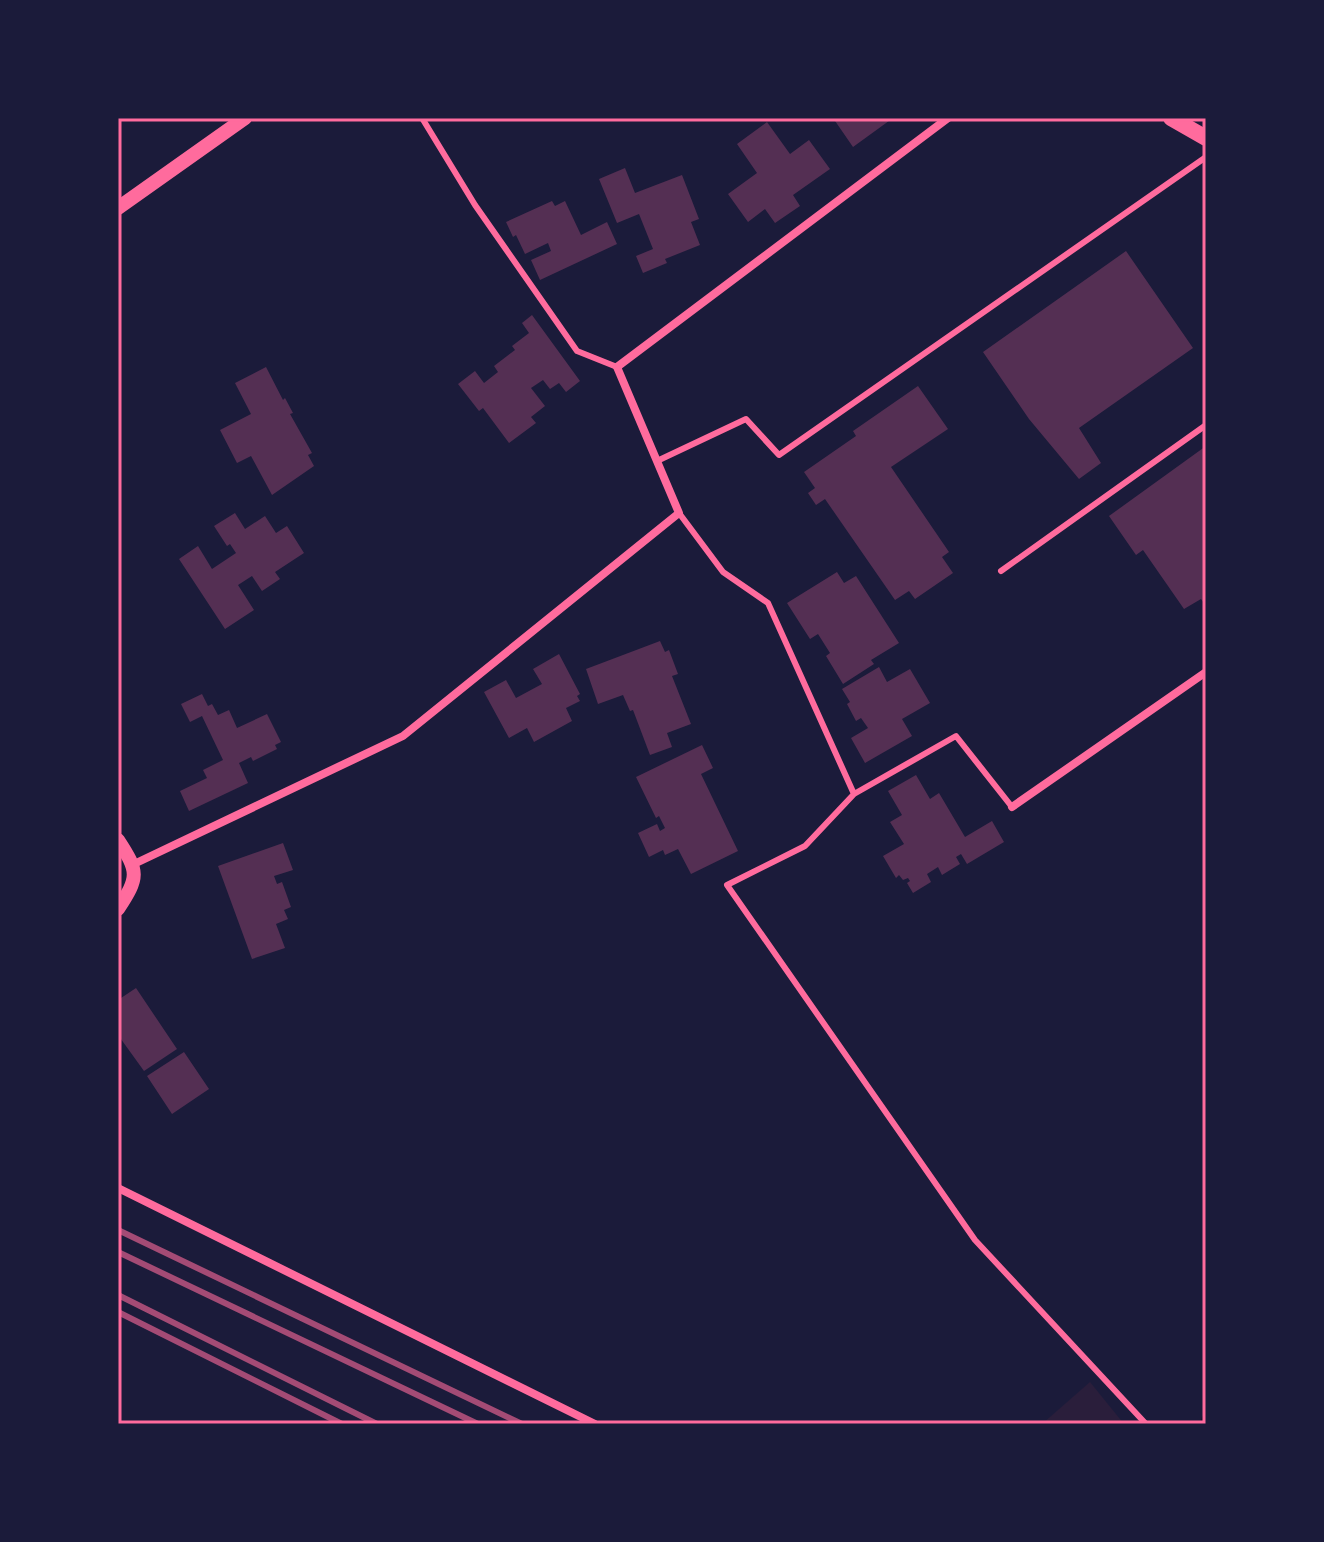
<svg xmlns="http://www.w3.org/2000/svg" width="1324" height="1542" font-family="'IBM Plex Serif',serif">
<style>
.green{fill:#2a1e3b}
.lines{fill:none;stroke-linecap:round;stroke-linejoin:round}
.stream{stroke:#12122b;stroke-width:9}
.building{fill:#542f53}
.service{stroke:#ff6b9d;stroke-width:6}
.minor{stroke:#ff6b9d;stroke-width:8}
.tertiary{stroke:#ff6b9d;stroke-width:14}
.secondary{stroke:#ff6b9d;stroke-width:16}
.rail{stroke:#a44b75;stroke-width:6}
.neatline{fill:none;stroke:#ff6b9d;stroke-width:3}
</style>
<rect width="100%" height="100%" fill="#1b1b3a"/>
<path class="green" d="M1090,1382L1124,1424H1042Z"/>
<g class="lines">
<path class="stream" d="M1205,1424L1206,1419"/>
</g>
<path class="building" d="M833,118H893L853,147Z
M767,122L790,154L809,140L830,169L793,195L800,206L775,223L765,209L748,222L728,194L757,173L737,144Z
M625,168L635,193L682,175L699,219L691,222L700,245L665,259L667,263L643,273L636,256L653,249L639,214L617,223L599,179Z
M552,201L555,206L565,201L581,235L607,222L617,244L540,280L531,260L551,251L548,243L525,254L516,235L513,237L506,222Z
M1126,251L1193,348L1079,428L1101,463L1079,479L1029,419L983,352Z
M532,315L580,381L566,392L559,383L550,389L543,380L531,388L545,406L531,417L536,423L509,443L483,408L479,411L458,384L475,371L484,383L498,372L494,366L515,350L512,346L529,333L522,323Z
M266,367L283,400L285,398L293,413L290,414L312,453L308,455L314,466L272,495L251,456L237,463L220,430L251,414L235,383Z
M918,386L948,429L891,467L949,552L942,557L953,573L915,599L909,591L895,600L825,499L816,505L808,493L815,488L804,472L856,436L853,431Z
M1206,446V606L1201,599L1184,609L1143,550L1136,555L1109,516Z
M235,513L245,529L265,516L276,533L287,526L304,553L275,572L280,579L262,591L252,576L238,585L254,610L225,629L179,559L198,546L212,569L236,553L230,544L227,546L214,526Z
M837,572L844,583L856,576L899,643L871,660L874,664L843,684L826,656L830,653L818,634L810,639L787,603Z
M660,641L665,652L669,650L678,674L672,676L691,724L667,733L672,747L650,755L633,710L630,711L623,695L598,704L586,669Z
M559,654L580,694L577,696L580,701L566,708L572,721L534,742L527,728L509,738L484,692L506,680L516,698L542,684L533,669Z
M879,667L887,682L910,669L930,703L902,719L912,736L865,763L851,738L868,728L861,718L856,721L847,704L850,702L842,689Z
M202,694L208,706L212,704L218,715L229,710L237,728L267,714L281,742L275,745L277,749L253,761L251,757L239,763L248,783L189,811L180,791L207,778L203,770L223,760L202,716L190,722L181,704Z
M702,745L713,768L701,774L738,851L691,874L678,849L665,855L663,850L649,857L638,833L657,824L660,831L665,828L659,816L656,818L636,777Z
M916,775L930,799L939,793L965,837L992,821L1004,842L967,864L961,854L956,857L960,864L942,875L938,867L927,874L931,882L913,893L907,883L910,881L908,878L903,880L899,875L896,878L883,856L904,844L890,822L902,815L888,791Z
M283,843L293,870L274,876L277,884L282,882L291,907L284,910L288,919L276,924L285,948L252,959L218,866Z
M136,988L177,1049L144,1071L118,1035V1000Z
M184,1052L209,1089L172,1114L147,1076Z"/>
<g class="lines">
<path class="service" d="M422,118L475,205L577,351L617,367
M657,461L746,419L779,455L1206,157
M679,513L723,572L768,603L854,794L805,846L727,885L975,1240L1146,1424
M1001,571L1206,425
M854,794L956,736L1012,807"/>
<path class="minor" d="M1012,807L1206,672
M134,864L403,736L679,513L617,367L948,118
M118,1188L595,1424"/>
<path class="tertiary" d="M118,208L245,118
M118,840C139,872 139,877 118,909"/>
<path class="secondary" d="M1171,118L1206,138"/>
<path class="rail" d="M118,1230L522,1424
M118,1252L478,1424
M118,1295L377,1424
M118,1312L342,1424"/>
</g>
<rect width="1324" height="1542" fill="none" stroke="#1b1b3a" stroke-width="240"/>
<rect x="120" y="120" width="1084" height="1302" class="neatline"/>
</svg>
